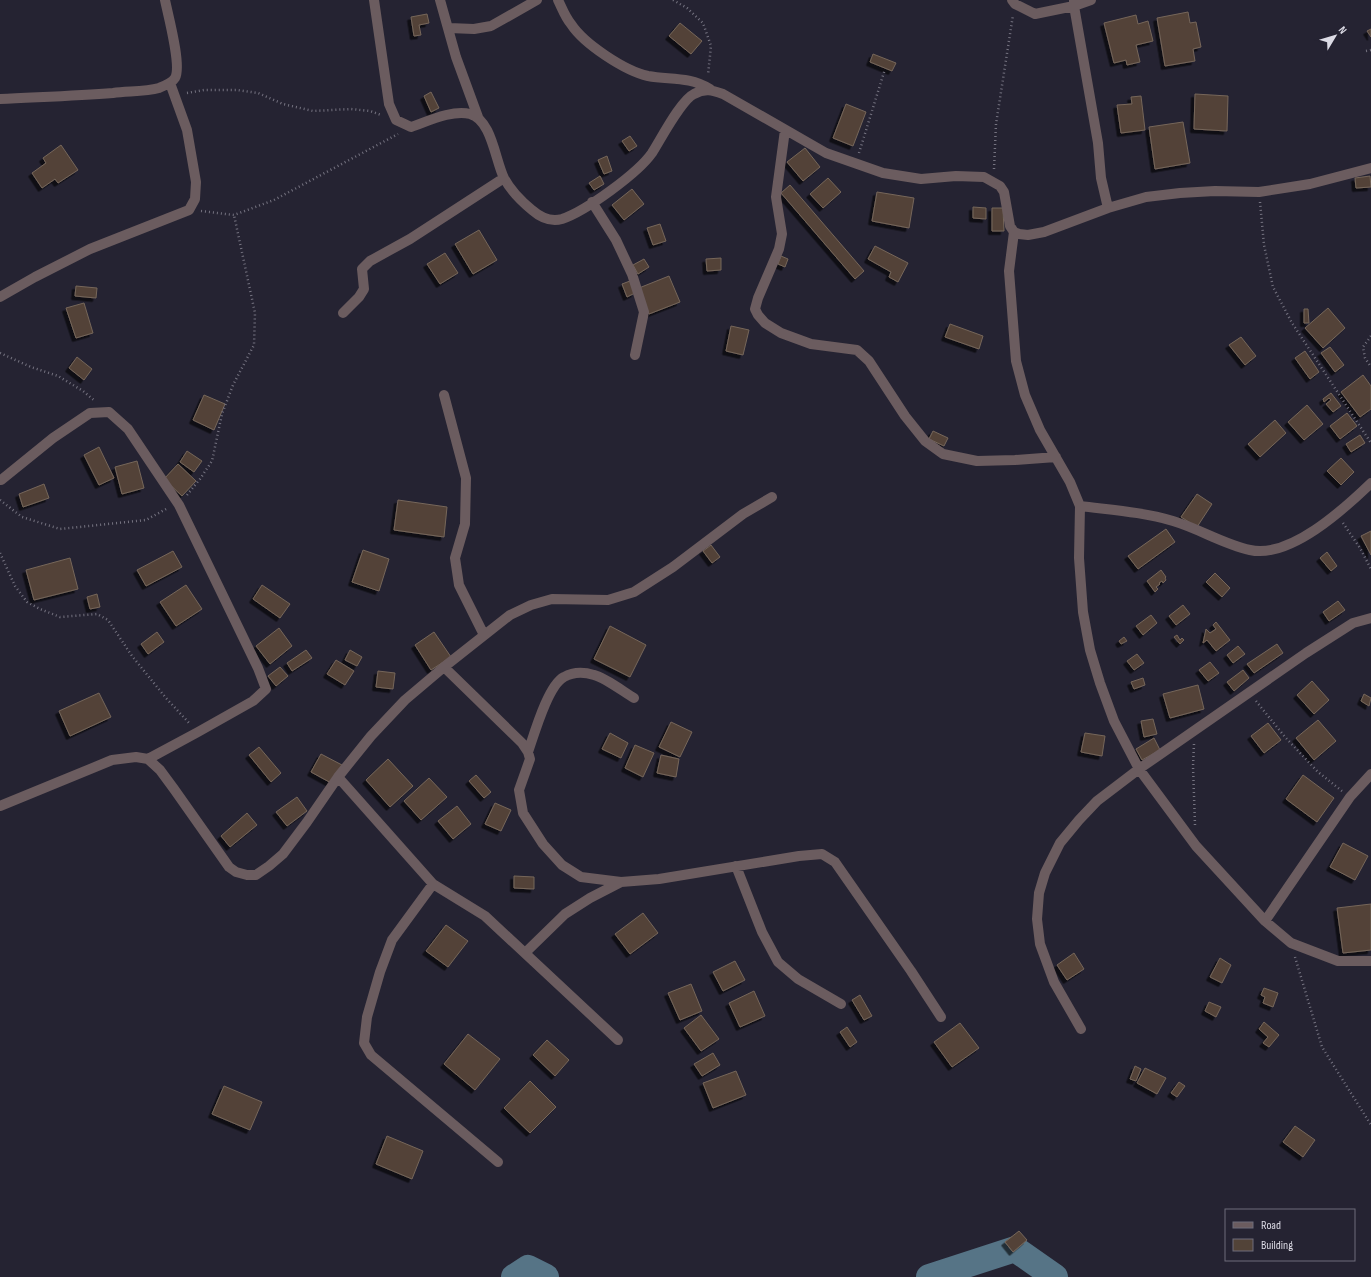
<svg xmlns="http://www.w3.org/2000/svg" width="1371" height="1277" font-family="'Sofia Sans Condensed',sans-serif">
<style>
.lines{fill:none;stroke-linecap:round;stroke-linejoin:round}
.river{stroke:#567486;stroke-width:26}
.building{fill:#524338;stroke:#76665a;filter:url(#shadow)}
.path{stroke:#757380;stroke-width:2.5;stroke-dasharray:1 3;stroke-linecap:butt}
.street{stroke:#6b5c5f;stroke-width:10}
</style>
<defs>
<filter id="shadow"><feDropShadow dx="-3.5" dy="3.5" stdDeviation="0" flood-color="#0009"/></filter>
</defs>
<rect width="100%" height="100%" fill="#252332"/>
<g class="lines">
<path class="river" d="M514,1277L528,1268L546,1277
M929,1277L1015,1249L1055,1277"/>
</g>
<path class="building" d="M1188,12L1190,23L1196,22L1201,47L1193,49L1195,61L1165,66L1157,18Z
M427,14L429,23L419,25L421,35L414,36L411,17Z
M1136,15L1138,24L1148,21L1153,41L1136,45L1140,62L1127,65L1126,60L1114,63L1104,23Z
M680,23L702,41L691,54L669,36Z
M1371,29V37L1367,31Z
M873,54L896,63L892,71L870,62Z
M431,92L439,108L431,112L424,96Z
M1195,94L1228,96L1227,131L1194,129Z
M1141,96L1145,130L1121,133L1117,105L1132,104L1131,97Z
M846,104L866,112L853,146L833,138Z
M1183,122L1190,163L1155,169L1149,127Z
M630,136L637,146L629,151L622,141Z
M61,145L78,170L58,183L55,179L42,188L32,173L46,163L43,158Z
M805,148L820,167L803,181L787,162Z
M607,156L612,171L604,174L598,160Z
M600,176L604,184L594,190L589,183Z
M1370,176L1371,187L1356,188L1355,178Z
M828,178L841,192L823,208L810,194Z
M790,185L864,271L855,279L781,193Z
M632,189L644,204L624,220L612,205Z
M877,192L914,198L909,228L872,221Z
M973,207L986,208V219L973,218Z
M992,208H1003L1004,231H992Z
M660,224L666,241L653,245L647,228Z
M479,230L497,260L473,274L455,244Z
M875,246L908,263L898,282L889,277L891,272L868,259Z
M445,253L458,273L440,284L427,264Z
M781,256L788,259L785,267L778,264Z
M721,258V270L707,271L706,259Z
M644,259L649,267L638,274L633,265Z
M669,276L680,302L649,314L639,288Z
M630,281L635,293L627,297L622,284Z
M76,286L97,288L96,298L75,296Z
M84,303L93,333L76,338L66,308Z
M1328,308L1345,328L1323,348L1305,328Z
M1304,309H1308L1309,323H1304Z
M950,324L983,336L979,349L945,337Z
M731,326L749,330L743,355L726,351Z
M1241,337L1256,356L1245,365L1229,345Z
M1330,347L1344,365L1335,372L1321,353Z
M1305,351L1319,372L1310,379L1295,358Z
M77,357L92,369L84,380L69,368Z
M1363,375L1371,386V409L1360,417L1341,392Z
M1331,393L1341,406L1333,412L1326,404L1331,400L1329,398L1324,402L1323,399Z
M204,395L225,404L214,430L193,420Z
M1307,405L1323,424L1304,440L1288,422Z
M1347,413L1357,426L1340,439L1330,426Z
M1275,420L1286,433L1260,457L1248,444Z
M933,431L948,438L944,446L929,439Z
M1360,435L1365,443L1351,452L1346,444Z
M99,447L114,478L99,485L84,455Z
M187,451L202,461L194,472L180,462Z
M1341,458L1354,472L1341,485L1327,471Z
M137,461L144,488L122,494L115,467Z
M178,464L196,481L182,496L164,479Z
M44,484L49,498L23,507L19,494Z
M1197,494L1212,504L1197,527L1181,517Z
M398,500L447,507L444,537L394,530Z
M1166,529L1175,542L1138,569L1128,556Z
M1371,531V555L1361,536Z
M711,545L720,557L712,563L703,551Z
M363,550L389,559L379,591L352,582Z
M173,551L182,567L146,586L137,570Z
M1327,552L1337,566L1331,571L1320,558Z
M70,558L78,589L34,600L26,570Z
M1161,570L1166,577L1165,578L1166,580L1163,583L1162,581L1159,583L1160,584L1156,587L1158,589L1155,592L1147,581Z
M1215,573L1230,588L1222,597L1206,582Z
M186,585L202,609L176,626L160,602Z
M262,585L290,604L280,618L253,599Z
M97,594L100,607L90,609L87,597Z
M1338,601L1345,610L1329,621L1323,612Z
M1183,605L1190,614L1176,625L1169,616Z
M1151,615L1157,623L1143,635L1136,626Z
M1216,622L1230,640L1216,651L1207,640L1203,643L1206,629L1210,633L1216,629L1213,625Z
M610,626L646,645L630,677L594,659Z
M279,628L292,646L270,664L256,646Z
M157,632L164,642L148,654L141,644Z
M434,632L451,657L431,670L415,645Z
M1177,635L1180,640L1182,638L1184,640L1180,644L1174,637Z
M1124,637L1127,641L1121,644L1119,641Z
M1277,644L1283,653L1254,673L1247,664Z
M1238,646L1245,654L1233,663L1227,655Z
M306,650L312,658L292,671L287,663Z
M350,650L362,657L357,666L345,660Z
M1137,654L1144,663L1134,670L1127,661Z
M336,660L354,671L345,685L327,674Z
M1210,662L1219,673L1208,681L1199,670Z
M280,667L288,676L276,686L268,676Z
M1243,670L1249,678L1234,691L1227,682Z
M378,671L395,673L393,689L376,687Z
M1143,678L1145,685L1134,689L1131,682Z
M1312,681L1329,700L1314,714L1297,695Z
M1198,685L1204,709L1170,718L1163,694Z
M99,693L111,717L70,736L59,711Z
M1364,694L1371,698L1369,706L1361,701Z
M1153,719L1157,734L1144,737L1141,721Z
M1318,720L1336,741L1314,760L1296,738Z
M671,722L692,732L680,757L659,747Z
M1268,723L1281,740L1264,753L1251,736Z
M610,733L628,743L621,758L602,749Z
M1085,733L1105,736L1102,756L1081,752Z
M1154,738L1160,750L1142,760L1136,749Z
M635,745L654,753L643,777L625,768Z
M259,747L281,773L271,782L249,755Z
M321,754L342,765L333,784L311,772Z
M661,755L679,759L676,777L657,773Z
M388,759L413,786L390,807L366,780Z
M476,775L491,792L484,798L469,781Z
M1303,775L1334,798L1317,822L1286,799Z
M429,778L447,797L421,820L404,801Z
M297,797L307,811L287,826L276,812Z
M495,803L511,810L501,831L485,824Z
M457,806L471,824L453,839L438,821Z
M247,813L257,825L230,847L221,836Z
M1343,843L1368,856L1355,880L1330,867Z
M514,876L534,877V889L514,888Z
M1371,904V950L1343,953L1337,908Z
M643,913L658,933L630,954L615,934Z
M446,925L468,941L448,967L426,951Z
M1074,953L1084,969L1067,980L1057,965Z
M1220,958L1231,965L1222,983L1210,977Z
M735,961L745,980L723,991L713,972Z
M691,984L702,1011L680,1020L668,993Z
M1264,988L1278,993L1273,1007L1263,1003L1265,997L1261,995Z
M754,991L765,1016L740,1027L729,1003Z
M860,995L872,1016L864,1020L852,1000Z
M1209,1002L1221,1007L1216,1017L1205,1011Z
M701,1015L719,1039L701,1051L684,1028Z
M1264,1022L1279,1035L1269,1047L1263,1043L1268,1037L1259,1029Z
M960,1023L979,1048L952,1067L934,1042Z
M847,1027L857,1042L850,1047L840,1032Z
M468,1034L500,1059L475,1090L444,1064Z
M547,1040L569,1060L555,1076L533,1055Z
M713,1053L720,1065L702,1076L694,1064Z
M1135,1066L1141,1069L1136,1081L1130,1079Z
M1145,1068L1166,1078L1157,1094L1137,1083Z
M736,1071L746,1095L713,1108L703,1083Z
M530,1081L556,1107L530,1133L504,1108Z
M1179,1082L1185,1086L1177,1097L1171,1093Z
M224,1086L262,1102L250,1130L212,1114Z
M1295,1126L1315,1140L1303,1157L1283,1142Z
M387,1136L423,1151L412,1179L376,1164Z
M1019,1231L1027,1240L1013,1252L1005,1242Z"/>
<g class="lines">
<path class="path" d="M673,0L687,8L703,23L711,46L708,75
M1366,51L1371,50
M187,93L204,90H237L258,93L283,104L313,111L351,109L370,111L381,115
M859,153L885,69
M994,169L996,124L1013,15
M1260,202L1264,245L1273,287L1292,323L1371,443
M201,211L234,215L274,200L398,134
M1371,336L1363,347L1365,358L1371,367
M0,353L31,367L58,376L83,391L95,401
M187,495L200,479L212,461L222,414L233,385L254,345L255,313L234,215
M0,500L22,517L60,529L146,520L168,508
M1343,523L1360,548L1371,569
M0,553L15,586L27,602L40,609L60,617L97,614L108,620L132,656L166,698L189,723
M1256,701L1285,737L1318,772L1342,791
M1194,744L1193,766L1195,825
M1295,957L1322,1047L1371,1125"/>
<path class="street" d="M374,0L389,104L396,120L411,127C426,122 453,109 470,114C492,120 495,160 504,178C511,191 521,201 532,210C540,217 551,222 562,219C586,211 638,173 652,153C661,139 681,100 694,94C705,88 712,90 723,94L826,153L883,173L921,179L956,176L984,177L1000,186L1004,192L1010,226L1014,232L1019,234L1028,235L1044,232L1108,208L1146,197L1180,193L1215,191L1259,192L1310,184L1371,168
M440,0L456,57L478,117
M558,0C562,8 565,17 571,24C584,44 625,71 648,76C670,80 689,76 710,89
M1012,0L1015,4L1035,14L1074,6L1091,0
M1074,0V6L1098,143L1101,178L1108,208
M449,28L474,29L491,26L537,0
M0,99C38,97 76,96 113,93C128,91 145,92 159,88C164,86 172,83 175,78C182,66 168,15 165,0
M785,130L776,197L782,234L779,249L758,298L755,309L758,315L765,323L781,333L811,344L857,350L869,361L905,416L925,441L943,454L977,461L1015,460L1056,457
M592,202L616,240L632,274L644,312L635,355
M1014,232L1009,271L1016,361L1025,395L1040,430L1070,482L1080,506L1079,558L1083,612L1090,650L1100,683L1114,721L1139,769L1196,846L1265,921L1291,943L1338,961H1371
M0,297L35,277L90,249L189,210L195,199L196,182L187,130L170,83
M343,313L359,297L364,289L362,269L370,261L410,239L504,178
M444,395L466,478L465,524L455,558L459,585L484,635
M1,480L53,438L90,413L109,412L128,429L179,505L258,668L266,689L253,701L198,732L148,759
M1080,506C1111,510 1143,512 1173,521C1200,529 1223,544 1250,550C1290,559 1344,509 1371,483
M444,667L522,743L528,752L530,759L519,790L523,813L543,844L562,865L581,877L621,882L659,879L799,856L822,854L835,862L911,971L941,1017
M528,752C534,735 548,685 564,677C573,672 584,672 594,675C604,677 624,692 634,698
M338,777L433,884L485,916L618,1040
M0,806L112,760L136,757L148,759L160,770L174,789L229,867L236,872L247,875H256L269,866L283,854L307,822L338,777L371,736L405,700L444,667L510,615L531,605L552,599L608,600L634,592L673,567L743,514L772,497
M736,866L762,932L778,962L798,979L841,1004
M433,884L392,940L380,972L367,1017L364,1043L371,1055L498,1162
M1265,921L1350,797L1371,774
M526,952L565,914L590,898L621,882
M1081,1029L1054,982L1040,944L1037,919L1039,893L1045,873L1060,843L1079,820L1097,801L1139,769L1306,653L1353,623L1371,618"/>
</g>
<rect x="1225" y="1209" width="130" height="52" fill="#252332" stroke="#6e6d7a"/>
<rect x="1233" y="1222" width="20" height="6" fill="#6b5c5f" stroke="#6e6d7a"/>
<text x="1261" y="1229" font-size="12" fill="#dcdbe5">Road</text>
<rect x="1233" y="1239" width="20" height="12" fill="#524338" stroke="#6e6d7a"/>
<text x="1261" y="1249" font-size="12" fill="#dcdbe5">Building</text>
<g transform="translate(1335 36) rotate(52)" stroke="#252332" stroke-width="3" paint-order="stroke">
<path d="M0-3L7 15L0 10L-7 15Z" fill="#dcdbe5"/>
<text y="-6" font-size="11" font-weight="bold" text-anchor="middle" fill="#dcdbe5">N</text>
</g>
</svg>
